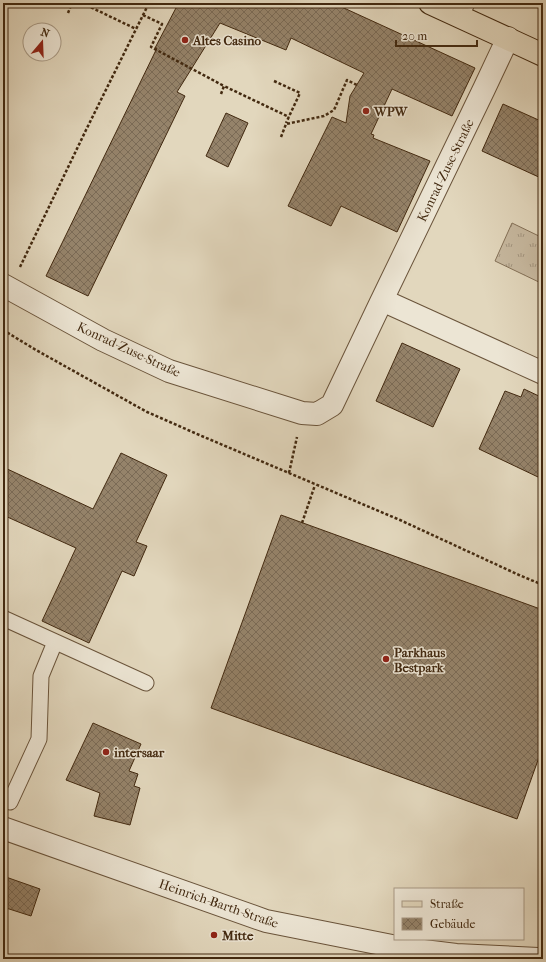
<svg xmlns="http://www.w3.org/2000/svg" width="546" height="962" font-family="'IM FELL French Canon',serif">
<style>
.grass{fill:url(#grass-tufts);stroke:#847158}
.building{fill:url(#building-cross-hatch);stroke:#422910}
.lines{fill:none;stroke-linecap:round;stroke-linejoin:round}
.service-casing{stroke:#6a543b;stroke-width:17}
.minor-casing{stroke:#6a543b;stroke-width:24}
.primary-casing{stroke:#422910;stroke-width:24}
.path{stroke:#422910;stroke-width:2.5;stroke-dasharray:3 2;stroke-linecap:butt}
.service{stroke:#ece5d4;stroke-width:15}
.minor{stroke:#ece5d4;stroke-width:22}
.primary{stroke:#e2d7bd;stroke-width:22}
.poi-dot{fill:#8f2418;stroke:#ece5d4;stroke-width:1.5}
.labels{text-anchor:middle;stroke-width:3;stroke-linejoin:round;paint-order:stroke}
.poi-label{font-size:13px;font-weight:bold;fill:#422910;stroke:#ece5d4;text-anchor:start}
.street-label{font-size:13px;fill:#422910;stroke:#ece5d4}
</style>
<defs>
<pattern id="grass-tufts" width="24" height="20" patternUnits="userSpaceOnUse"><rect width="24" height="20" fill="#c7b9a0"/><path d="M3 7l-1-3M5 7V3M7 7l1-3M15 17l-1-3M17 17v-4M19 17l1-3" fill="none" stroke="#a39681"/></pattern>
<pattern id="building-cross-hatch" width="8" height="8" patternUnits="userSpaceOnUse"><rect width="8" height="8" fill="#95836a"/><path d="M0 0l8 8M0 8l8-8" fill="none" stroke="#7b6b56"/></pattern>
</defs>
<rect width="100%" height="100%" fill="#e2d7bd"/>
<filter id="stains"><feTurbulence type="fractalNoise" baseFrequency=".005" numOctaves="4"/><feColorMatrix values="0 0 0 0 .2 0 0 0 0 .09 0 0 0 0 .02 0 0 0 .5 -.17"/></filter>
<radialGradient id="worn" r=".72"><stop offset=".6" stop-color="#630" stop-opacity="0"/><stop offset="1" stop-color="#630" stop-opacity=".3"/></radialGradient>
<path class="grass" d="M512,223L543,238V284L495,261Z"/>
<path class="building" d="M173,3H333L475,68L452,116L392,89L371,134L374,135L373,138L430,161L397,232L341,206L331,226L288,206L332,117L346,123L350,96L364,73L291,38L286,50L220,23L177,92L185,96L88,296L46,276L157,48H155L177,6L173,4Z
M503,104L543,122V179L482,151Z
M226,113L248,123L228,167L206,156Z
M402,343L460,369L433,427L376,401Z
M524,389L543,398V465L538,477L479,449L505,391L521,397Z
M121,453L167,475L136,542L147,546L134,576L122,571L89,643L42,621L76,548L3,515V467L93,509Z
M281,515L543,610V746L517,819L211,708Z
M93,723L141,744L129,771L138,774L134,786L140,788L130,825L94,816L100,793L66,780Z
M3,876L40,889L31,916L3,907Z"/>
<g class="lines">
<g class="service-casing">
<path id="service" d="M461,17L467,3
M3,618L146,683
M10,802L39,739L41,676L55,642"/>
</g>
<g class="minor-casing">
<path id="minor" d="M3,285L103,340L169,371L302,413L317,414L332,405L382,300L543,373
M382,300L484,89L508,38
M3,828L266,921L407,949L456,955L538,959"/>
</g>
<g class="primary-casing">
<path id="primary" d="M430,3L543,55"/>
</g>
<path class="path" d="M82,3L136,29
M68,13L72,3
M143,15L162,24L151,47L224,86
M274,81L300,93L286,123
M221,94L224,86L289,117
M281,137L286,124L324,116L334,110L347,80L357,85
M20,267L86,130L149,3
M3,330L36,350L147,412L204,437L400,520L519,575L543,585
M289,473L297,437
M302,523L315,485"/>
<use href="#service" class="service"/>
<use href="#minor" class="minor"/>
<use href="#primary" class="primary"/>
</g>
<g class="poi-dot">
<circle cx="185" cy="40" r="4"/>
<circle cx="366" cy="111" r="4"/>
<circle cx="386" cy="659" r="4"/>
<circle cx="106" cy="752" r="4"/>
<circle cx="214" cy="935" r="4"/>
</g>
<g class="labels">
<g class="poi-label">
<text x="193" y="45">Altes Casino</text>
<text x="374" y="116">WPW</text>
<text x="394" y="657">Parkhaus<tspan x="394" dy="15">Bestpark</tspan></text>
<text x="114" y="757">intersaar</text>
<text x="222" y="940">Mitte</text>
</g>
<g class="street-label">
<text transform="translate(445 170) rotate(-64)" y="5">Konrad-Zuse-Straße</text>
<text transform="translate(129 349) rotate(25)" y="5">Konrad-Zuse-Straße</text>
<text transform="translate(219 903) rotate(19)" y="5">Heinrich-Barth-Straße</text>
</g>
</g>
<rect width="546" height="962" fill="none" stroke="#e2d7bd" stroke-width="16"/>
<rect x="4" y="4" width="538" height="954" fill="none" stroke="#422910" stroke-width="2"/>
<rect x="8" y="8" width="530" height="946" fill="none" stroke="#422910"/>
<rect x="394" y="888" width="130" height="52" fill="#ece5d4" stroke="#a89a86"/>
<rect x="402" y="901" width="20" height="6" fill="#e2d7bd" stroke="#a89a86"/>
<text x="430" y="908" font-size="12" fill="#422910">Straße</text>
<rect x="402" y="918" width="20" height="12" fill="url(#building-cross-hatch)" stroke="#a89a86"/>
<text x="430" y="928" font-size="12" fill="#422910">Gebäude</text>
<g transform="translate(42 42) rotate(19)"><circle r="19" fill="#ece5d4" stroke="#a89a86"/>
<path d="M0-3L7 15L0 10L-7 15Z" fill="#8f2418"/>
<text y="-6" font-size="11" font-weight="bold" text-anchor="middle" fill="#422910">N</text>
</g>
<path d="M396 40v6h81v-6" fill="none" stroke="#422910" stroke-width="2"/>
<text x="402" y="40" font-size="12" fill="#422910" stroke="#ece5d4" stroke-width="3" paint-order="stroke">20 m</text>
<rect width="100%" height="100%" filter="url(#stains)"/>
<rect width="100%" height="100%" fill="url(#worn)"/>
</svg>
